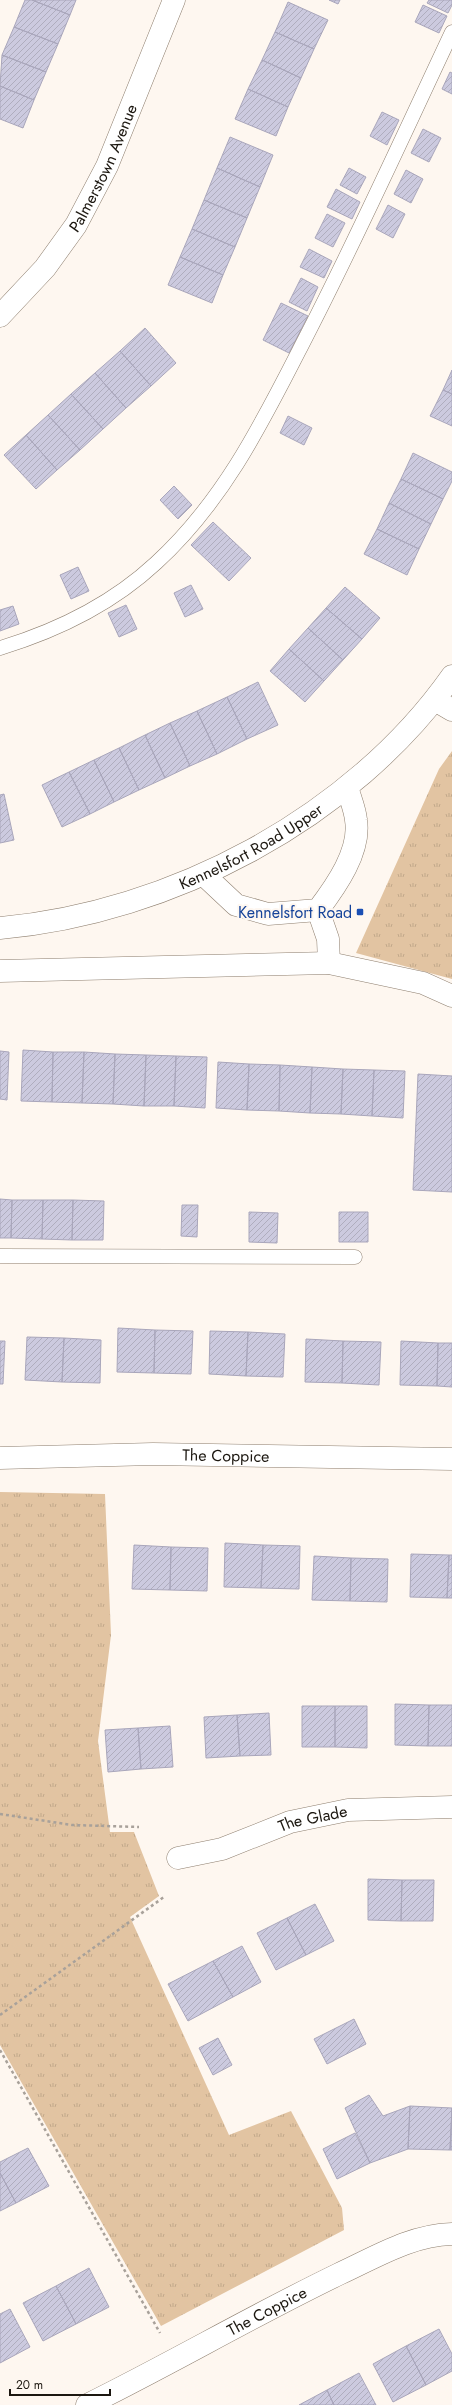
<svg xmlns="http://www.w3.org/2000/svg" width="452" height="2405" font-family="Jost,sans-serif">
<style>
.grass{fill:url(#grass-tufts)}
.building{fill:url(#building-hatch);stroke:#a9a6bb}
.lines{fill:none;stroke-linecap:round;stroke-linejoin:round}
.lane-casing{stroke:#8e7f6f;stroke-width:15}
.street-casing{stroke:#8e7f6f;stroke-width:23}
.secondary-casing{stroke:#8e7f6f;stroke-width:23}
.path{stroke:#a8a19a;stroke-width:2.5;stroke-dasharray:3 3;stroke-linecap:butt}
.lane{stroke:#fff;stroke-width:14}
.street{stroke:#fff;stroke-width:22}
.secondary{stroke:#fff;stroke-width:22}
.transit-dot{fill:#1a4fb4;stroke:#fef7f0;stroke-width:1.5}
.labels{text-anchor:middle;stroke-width:4;stroke-linejoin:round;paint-order:stroke}
.street-label{font-size:16px;fill:#1c1710;stroke:#fef7f0}
.transit-label{font-size:16px;fill:#164399;stroke:#fef7f0;text-anchor:end}
</style>
<defs>
<pattern id="grass-tufts" width="24" height="20" patternUnits="userSpaceOnUse"><rect width="24" height="20" fill="#e2c4a2"/><path d="M3 7l-1-3M5 7V3M7 7l1-3M15 17l-1-3M17 17v-4M19 17l1-3" fill="none" stroke="#c1a88a"/></pattern>
<pattern id="building-hatch" width="6" height="6" patternUnits="userSpaceOnUse"><rect width="6" height="6" fill="#cccadf"/><path d="M-1 1l2-2M0 6l6-6M5 7l2-2" fill="none" stroke="#afadbe"/></pattern>
</defs>
<rect width="100%" height="100%" fill="#fef7f0"/>
<path class="grass" d="M452,751V979L356,953L439,769Z
M0,1492L105,1494L111,1635L98,1741L110,1832H134L159,1896L130,1917L229,2135L291,2111L342,2208L344,2230L161,2326L0,2045Z"/>
<path class="building" d="M25,0H32L70,15L58,44L14,27Z
M32,0H76L70,15Z
M329,0H340L338,4Z
M429,0H452V5L448,13L427,3Z
M288,2L328,20L314,49L275,32Z
M423,5L447,16L439,33L415,22Z
M14,27L58,44L46,72L2,55Z
M275,32L314,49L301,78L262,60Z
M2,55L46,72L34,100L0,86Z
M262,60L301,78L288,107L248,89Z
M450,72L452,73V94L442,89Z
M0,86L34,100L23,128L0,119Z
M248,89L288,107L276,136L235,119Z
M382,112L399,120L387,145L370,136Z
M423,129L441,138L429,162L411,153Z
M230,137L273,155L260,187L217,168Z
M217,168L260,187L247,218L204,200Z
M349,168L366,177L357,194L340,185Z
M406,170L423,179L411,203L394,194Z
M336,189L360,202L352,219L327,207Z
M204,200L247,218L235,247L192,229Z
M388,205L405,214L393,238L376,229Z
M327,214L345,223L333,247L315,238Z
M192,229L235,247L223,275L180,257Z
M309,249L332,261L324,278L300,267Z
M180,257L223,275L212,303L168,285Z
M301,278L318,287L307,311L289,302Z
M281,303L308,316L289,353L263,340Z
M145,328L176,363L151,386L120,351Z
M120,351L151,386L126,408L95,373Z
M452,370V394L443,390Z
M95,373L126,408L103,429L71,394Z
M443,390L452,394V426L430,416Z
M71,394L103,429L80,450L48,415Z
M48,415L80,450L57,470L26,435Z
M288,416L312,428L304,445L280,433Z
M26,435L57,470L36,489L4,455Z
M413,453L452,472V481L443,499L401,479Z
M401,479L443,499L431,524L389,503Z
M174,486L192,505L178,519L160,500Z
M389,503L431,524L419,549L377,529Z
M213,522L251,558L229,581L191,545Z
M377,529L419,549L407,575L364,554Z
M78,567L89,591L71,599L60,575Z
M191,585L203,609L185,617L174,593Z
M345,587L380,618L362,639L326,608Z
M126,605L137,629L119,637L108,613Z
M13,606L19,624L0,631V610Z
M326,608L362,639L343,660L308,628Z
M308,628L343,660L324,681L289,649Z
M289,649L324,681L305,702L270,671Z
M258,682L278,725L247,739L227,697Z
M227,697L247,739L217,754L197,711Z
M197,711L217,754L190,766L170,723Z
M170,723L190,766L165,778L145,735Z
M145,735L165,778L139,790L119,748Z
M119,748L139,790L114,802L94,760Z
M94,760L114,802L90,814L69,772Z
M69,772L90,814L62,827L42,785Z
M4,794L14,840L0,843V795Z
M23,1050L53,1052L52,1102L21,1101Z
M0,1051L9,1052L7,1100L0,1099Z
M53,1052H84L82,1103L52,1102Z
M84,1052L115,1054L113,1104L82,1103Z
M115,1054L146,1055L144,1106L113,1104Z
M146,1055L176,1056L174,1106H144Z
M176,1056L207,1057L205,1108L174,1106Z
M218,1062L249,1064L247,1110L216,1108Z
M249,1064L280,1065L279,1111L247,1110Z
M280,1065L312,1067L310,1113L279,1111Z
M312,1067L343,1069L341,1114L310,1113Z
M343,1069L374,1070L372,1116L341,1114Z
M374,1070L405,1071L403,1118L372,1116Z
M418,1074L452,1076V1192L413,1190Z
M0,1199L12,1200L11,1238H0Z
M12,1200H43L42,1239L11,1238Z
M43,1200H73L72,1240L42,1239Z
M73,1200L104,1201L103,1240H72Z
M182,1205H198L197,1237L181,1236Z
M249,1212L278,1213L277,1243L249,1242Z
M339,1212H368V1242H339Z
M118,1328L155,1330L154,1373L117,1372Z
M155,1330L193,1331L191,1374L154,1373Z
M210,1331L248,1332L246,1376L209,1374Z
M248,1332L285,1334L283,1377L246,1376Z
M27,1337L64,1338L62,1382L25,1380Z
M64,1338L101,1340L100,1383L62,1382Z
M306,1339L343,1341L342,1383L305,1382Z
M0,1341H5L3,1384H0Z
M343,1341L381,1342L379,1385L342,1383Z
M401,1341L438,1343L437,1386L400,1385Z
M438,1343H452V1387L437,1386Z
M225,1543L263,1545L261,1588L224,1587Z
M134,1545L171,1547L170,1590L132,1589Z
M263,1545L300,1546L299,1589L261,1588Z
M171,1547L208,1548L207,1591L170,1590Z
M411,1554L449,1555L447,1598L410,1597Z
M449,1555H452V1598H447Z
M314,1556L351,1558L350,1601L312,1600Z
M351,1558L388,1559L387,1602L350,1601Z
M395,1704L429,1705L428,1746L395,1745Z
M429,1705H452V1746H428Z
M302,1706H335V1747H302Z
M335,1706H367V1748L335,1747Z
M269,1713L271,1755L240,1756L237,1715Z
M237,1715L240,1756L206,1758L204,1717Z
M170,1726L173,1767L141,1769L138,1728Z
M138,1728L141,1769L108,1772L105,1730Z
M368,1879L402,1880L401,1921L368,1920Z
M402,1880H434L433,1921H401Z
M315,1904L334,1941L306,1955L287,1918Z
M287,1918L306,1955L276,1970L257,1933Z
M242,1946L261,1982L233,1997L213,1961Z
M213,1961L233,1997L188,2021L168,1984Z
M354,2019L366,2044L327,2064L314,2039Z
M218,2038L232,2065L213,2075L199,2048Z
M369,2095L383,2116L410,2106L408,2149L370,2163L345,2108Z
M410,2106L452,2108L450,2150L408,2149Z
M452,2108V2150H450Z
M355,2133L370,2163L337,2179L323,2149Z
M28,2148L49,2186L16,2203L0,2173V2162Z
M0,2173L16,2203L0,2211Z
M89,2268L109,2307L76,2324L56,2286Z
M56,2286L76,2324L43,2341L23,2303Z
M10,2309L30,2347L0,2363V2314Z
M439,2329L452,2354V2371L426,2385L406,2346Z
M406,2346L426,2385L393,2402L373,2364Z
M359,2373L376,2405H334L327,2390Z
M327,2390L334,2405H299Z"/>
<g class="lines">
<g class="lane-casing">
<path id="lane" d="M0,648C56,631 112,604 156,563C225,500 264,419 306,337C358,236 404,134 452,32
M0,1256L355,1257"/>
</g>
<g class="street-casing">
<g id="street">
<path id="s1" d="M0,316L45,268L76,225L107,166L174,0"/>
<path d="M435,700L452,710"/>
<path d="M204,875L236,905L268,914L318,910C336,886 361,851 356,820C355,809 350,798 347,787"/>
<path d="M318,910L328,939L329,963"/>
<path d="M0,971L329,963L423,983L452,996"/>
<path id="s2" d="M0,1458L153,1454L452,1459"/>
<path id="s3" d="M178,1858L222,1849L290,1822L348,1810L452,1807"/>
<path id="s4" d="M87,2405C172,2363 254,2315 339,2274C376,2257 411,2235 452,2234"/>
</g>
</g>
<g class="secondary-casing">
<g id="secondary">
<path id="s5" d="M0,928C171,913 352,818 452,676"/>
</g>
</g>
<path class="path" d="M0,1814L72,1825L139,1827
M0,2015L164,1897
M0,2050L160,2333"/>
<use href="#lane" class="lane"/>
<use href="#street" class="street"/>
<use href="#secondary" class="secondary"/>
</g>
<rect class="transit-dot" x="356" y="908" width="8" height="8" rx="2"/>
<g class="labels">
<g class="street-label">
<text dy="6" stroke="none"><textPath href="#s1" startOffset="182">Palmerstown Avenue</textPath></text>
<text dy="6" stroke="none"><textPath href="#s5" startOffset="266">Kennelsfort Road Upper</textPath></text>
<text dy="6" stroke="none"><textPath href="#s2" startOffset="226">The Coppice</textPath></text>
<text dy="6" stroke="none"><textPath href="#s3" startOffset="141">The Glade</textPath></text>
<text dy="6" stroke="none"><textPath href="#s4" startOffset="203">The Coppice</textPath></text>
</g>
<g class="transit-label">
<text x="352" y="918">Kennelsfort Road</text>
</g>
</g>
<path d="M10 2389v6h100v-6" fill="none" stroke="#1c1710" stroke-width="2"/>
<text x="16" y="2389" font-size="12" fill="#1c1710" stroke="#fef7f0" stroke-width="3" paint-order="stroke">20 m</text>
</svg>
